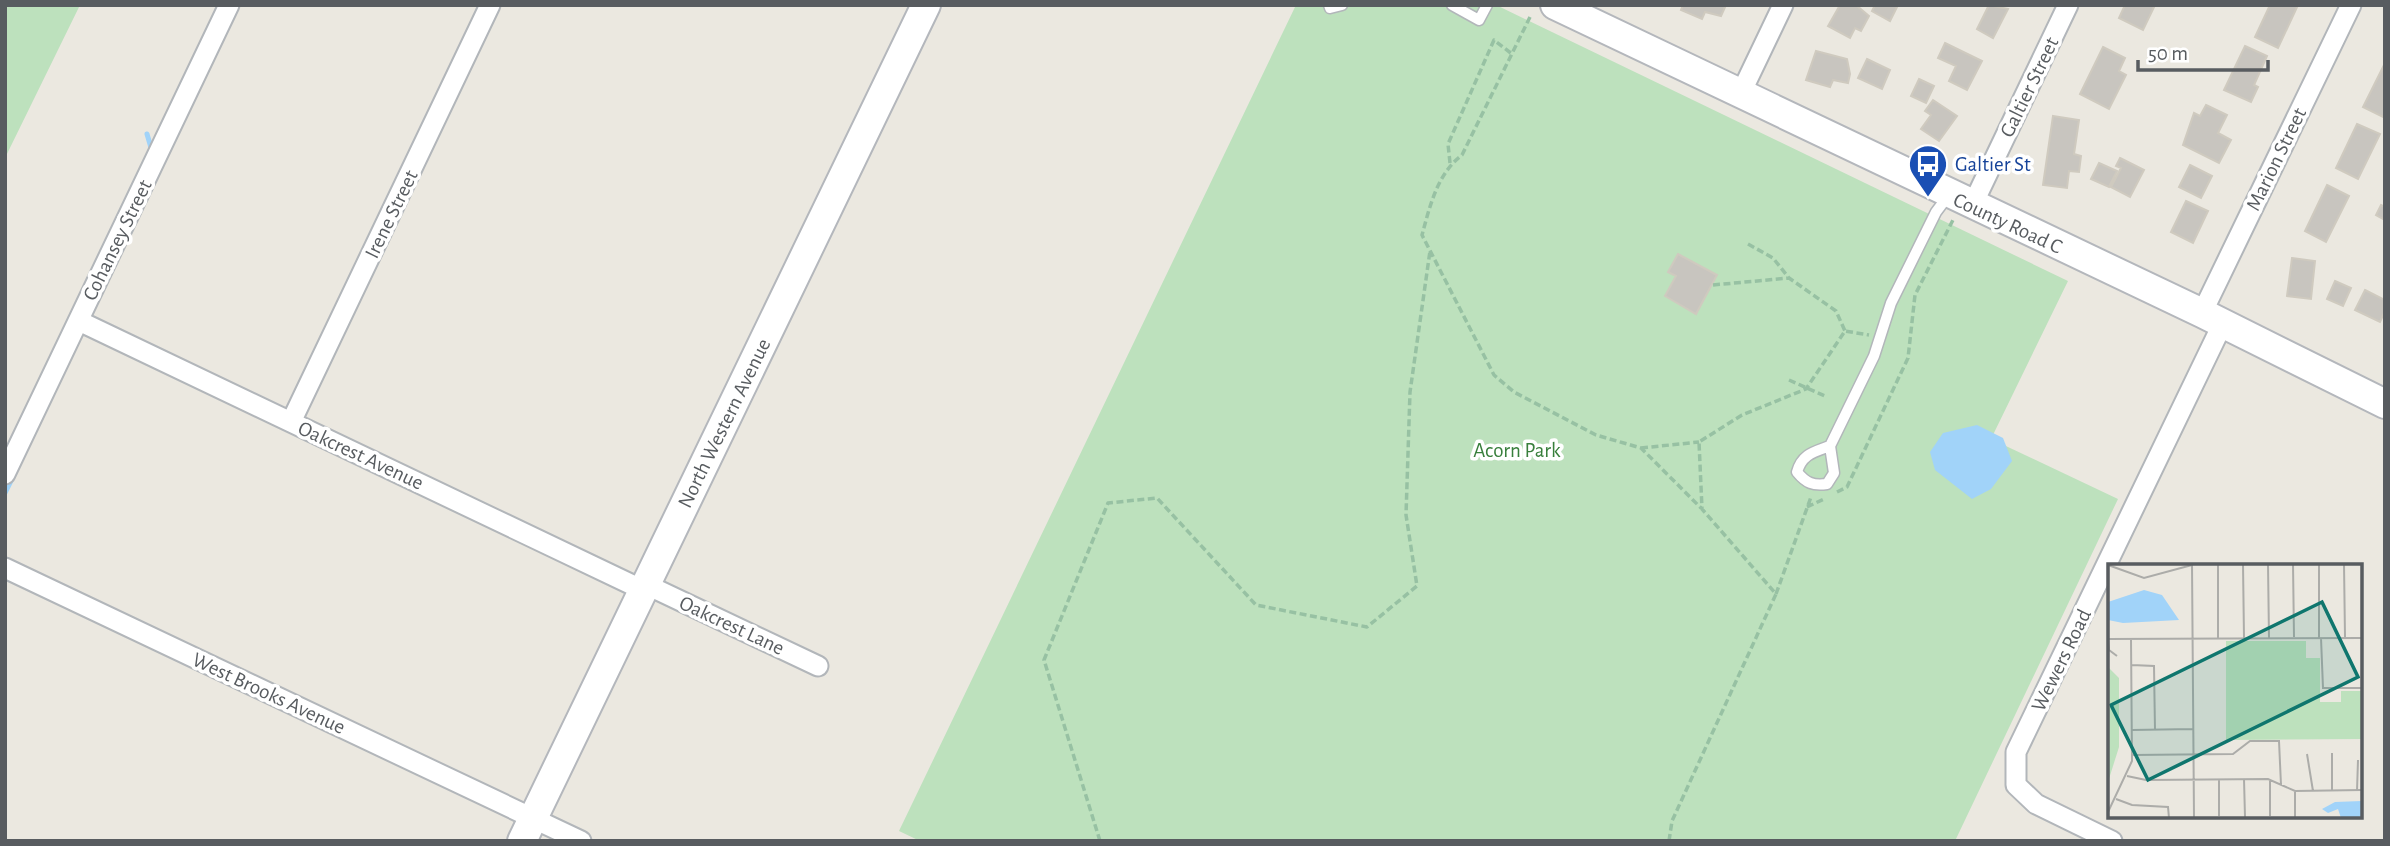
<svg xmlns="http://www.w3.org/2000/svg" width="2390" height="846" font-family="'Alegreya Sans',sans-serif">
<style>
.green{fill:#bde1bd}
.water{fill:#a1d3f9}
.lines{fill:none;stroke-linecap:round;stroke-linejoin:round}
.stream{stroke:#a1d3f9;stroke-width:5}
.building{fill:#c8c5bf;stroke:#cfcabf;stroke-width:2}
.lane-casing{stroke:#b2b6ba;stroke-width:13}
.street-casing{stroke:#b2b6ba;stroke-width:23}
.secondary-casing{stroke:#b4b7bc;stroke-width:32}
.path{stroke:#97c1a3;stroke-width:3.5;stroke-dasharray:7 3.5;stroke-linecap:butt}
.lane{stroke:#fff;stroke-width:10}
.street{stroke:#fff;stroke-width:19}
.secondary{stroke:#fff;stroke-width:28}
.labels{text-anchor:middle;stroke-width:7;stroke-linejoin:round;paint-order:stroke}
.street-label{font-size:21px;fill:#585c60;stroke:#fff}
.transit-label{font-size:21px;fill:#164399;stroke:#fff;text-anchor:start}
.park-label{font-size:21px;fill:#387f3c;stroke:#fff}
.inset-road{fill:none;stroke:#acaca9;stroke-width:2}
.view{fill:#0f766e;fill-opacity:0.15;stroke:#0f766e;stroke-width:3.5}
.inset-edge{fill:none;stroke:#585c60;stroke-width:3.5}
</style>
<rect width="100%" height="100%" fill="#ebe8e0"/>
<path class="green" d="M5,5H80L5,158Z
M1296,5H1496L2068,281L1991,439L2118,499L1955,841H920L899,831Z"/>
<path class="water" d="M1977,425L2003,438L2012,461L1991,489L1972,499L1935,470L1930,452L1943,433Z"/>
<g class="lines">
<path class="stream" d="M147,134L152,151
M5,493L13,477"/>
</g>
<path class="building" d="M1683,5H1726L1721,16L1705,12L1702,19L1681,10Z
M1840,5H1856L1869,16L1861,31L1855,28L1850,38L1828,26Z
M1875,5H1898L1890,21L1872,11Z
M1989,5L2008,9L1993,38L1977,29Z
M2125,5H2155L2143,30L2119,18Z
M2270,5H2298L2278,48L2255,37Z
M1945,43L1982,61L1967,90L1949,81L1956,66L1938,58Z
M2245,46L2267,56L2254,85L2258,87L2251,102L2224,90Z
M2103,47L2125,58L2119,71L2126,75L2109,109L2080,94Z
M1816,51L1847,59L1850,74L1848,83L1833,80L1830,87L1806,80Z
M1867,59L1890,70L1882,89L1858,78Z
M2385,63V118L2363,107Z
M1919,79L1934,86L1926,103L1911,96Z
M1933,100L1957,116L1939,141L1921,129L1931,115L1925,111Z
M2206,105L2227,115L2218,133L2231,140L2219,163L2183,145L2194,113L2200,116Z
M2053,116L2079,120L2074,154L2081,156L2079,172L2069,171L2067,188L2043,185Z
M2357,124L2380,134L2358,179L2336,168Z
M2120,158L2144,170L2130,197L2111,187L2121,168L2116,166Z
M2099,163L2117,171L2109,187L2091,179Z
M2190,165L2212,176L2201,198L2179,187Z
M2327,185L2349,196L2326,242L2305,231Z
M2186,201L2208,211L2193,243L2171,232Z
M2381,205L2385,207V220L2376,215Z
M1678,254L1717,275L1696,314L1665,296L1676,276L1668,272Z
M2292,258L2315,261L2311,299L2287,296Z
M2335,281L2351,288L2343,306L2327,299Z
M2365,290L2385,300V311L2380,322L2355,310Z"/>
<g class="lines">
<g class="lane-casing">
<path id="lane" d="M1329,5L1330,8L1342,5
M1452,5L1479,20L1487,5
M1830,446L1834,473L1827,484C1813,486 1806,483 1797,472C1802,454 1814,452 1830,446L1874,356L1891,303L1936,212L1948,196"/>
</g>
<g class="street-casing">
<path id="street" d="M1740,95L1783,5
M1972,206L2068,5
M2202,313L2351,5
M79,321L643,590
M291,422L490,5
M5,474L229,5
M5,568L581,841
M645,584L818,666
M2112,841L2036,804L2016,785V752L2223,323"/>
</g>
<g class="secondary-casing">
<path id="secondary" d="M1555,5L2202,313L2385,404
M522,841L926,5"/>
</g>
<path class="path" d="M1530,17L1462,155C1437,174 1430,206 1422,235L1494,375L1514,392L1596,435L1641,448L1701,508
M1450,163L1448,144L1494,40L1512,54
M1748,244L1773,258L1789,278L1836,311L1845,331
M1713,285L1789,278
M1789,380L1825,396
M1641,448L1699,442
M1837,492L1847,487L1908,358L1915,295L1954,218
M1807,507L1824,499
M1776,594L1811,497
M1100,841L1044,660L1108,503L1157,498L1256,605L1367,627L1417,586L1406,515L1410,392L1430,251
M1669,841L1672,821L1776,594L1702,509L1699,442L1742,415L1806,389L1845,331L1869,335"/>
<use href="#lane" class="lane"/>
<use href="#street" class="street"/>
<use href="#secondary" class="secondary"/>
</g>
<defs>
<g id="bus-pin" transform="scale(2.0125)"><path d="M0 17L-7.5 6A9.5 9.5 0 1 1 7.5 6Z" fill="#1a4fb4" stroke="#fff"/><path d="M-5-6H5V4H4V6H2V4H-2V6H-4V4H-5ZM-3.5-4V0h7V-4ZM-3.5 1.2v1.5H-2V1.2ZM2 1.2v1.5H3.5V1.2Z" fill="#fff"/></g>
</defs>
<g fill-rule="evenodd">
<use href="#bus-pin" x="1928" y="164"/>
</g>
<g class="labels">
<g class="street-label">
<text transform="translate(2029 87) rotate(-64)" y="7">Galtier Street</text>
<text transform="translate(2276 159) rotate(-64)" y="7">Marion Street</text>
<text transform="translate(391 214) rotate(-64)" y="7">Irene Street</text>
<text transform="translate(2008 223) rotate(25)" y="7">County Road C</text>
<text transform="translate(117 240) rotate(-64)" y="7">Cohansey Street</text>
<text transform="translate(724 423) rotate(-64)" y="7">North Western Avenue</text>
<text transform="translate(361 455) rotate(25)" y="7">Oakcrest Avenue</text>
<text transform="translate(732 625) rotate(25)" y="7">Oakcrest Lane</text>
<text transform="translate(2061 660) rotate(-64)" y="7">Wewers Road</text>
<text transform="translate(269 693) rotate(25)" y="7">West Brooks Avenue</text>
</g>
<g class="transit-label">
<text x="1955" y="171">Galtier St</text>
</g>
<g class="park-label">
<text x="1517" y="457">Acorn Park</text>
</g>
</g>
<g transform="translate(2108 564)">
<rect width="254" height="254" fill="#ebe8e0"/>
<path d="M118,77H198V94H212V138H233V127H254V175L118,176ZM0,103L11,114V183L0,218Z" fill="#bde1bd"/>
<path d="M36,26L54,31L71,56L15,59L0,56V38ZM254,237V252L247,254H233L230,245L220,249L214,245L227,238Z" fill="#a1d3f9"/>
<path class="inset-road" d="M84,0L86,254M110,0V74M135,0L136,74M160,0L161,74M185,0L186,73M211,0V74M236,0L237,73M0,1L36,14L84,1M213,74L215,124H254M0,75L1,86L9,92M0,75L254,74M24,101L46,102L47,166M24,166L85,165M224,189V227M199,190L205,227M24,191L125,190L142,177H171L173,221M19,212L38,216L160,215L187,227L254,226M111,215V252M136,215L137,253M162,216V252M187,227V254M249,227L250,196M8,235L24,241L60,243L61,254M0,248L24,197L23,75"/>
<path class="view" d="M214,38L250,113L40,216L3,141Z"/>
<rect width="254" height="254" class="inset-edge"/>
</g>
<rect width="2390" height="846" fill="none" stroke="#585c60" stroke-width="14"/>
<path d="M2138 60v10h130v-10" fill="none" stroke="#585c60" stroke-width="3.5"/>
<text x="2148" y="60" font-size="21" fill="#585c60" stroke="#ffffff" stroke-width="5" paint-order="stroke">50 m</text>
</svg>
